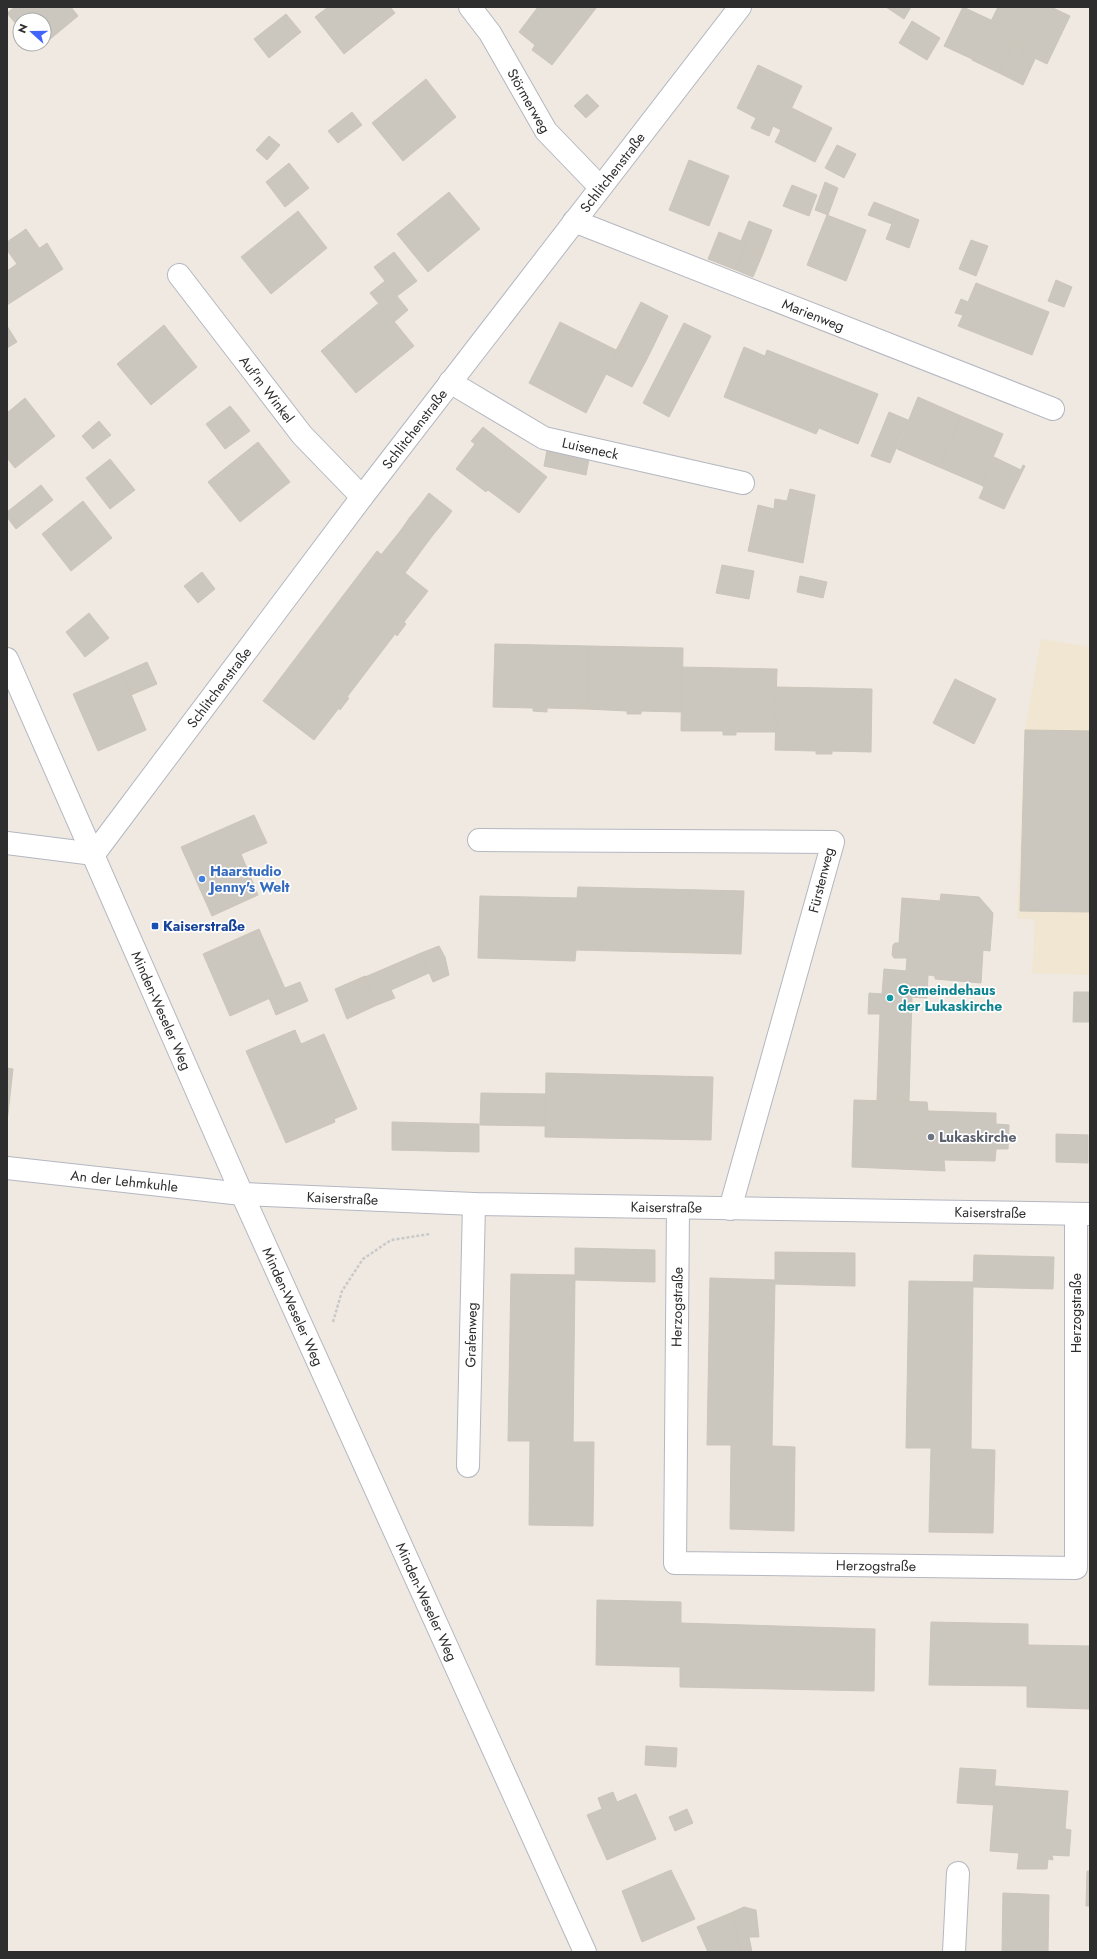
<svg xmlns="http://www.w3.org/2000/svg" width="1097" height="1959" font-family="Jost,sans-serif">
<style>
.education{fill:#f0e6d1}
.building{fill:#cbc7bf;stroke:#cbc5ba}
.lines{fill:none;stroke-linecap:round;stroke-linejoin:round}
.minor-casing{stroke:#b4b7c1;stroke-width:24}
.path{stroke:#c9c9c9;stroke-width:2.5;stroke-dasharray:3 2;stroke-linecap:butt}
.minor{stroke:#fff;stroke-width:22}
.shop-dot{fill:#3f7fe0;stroke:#fff;stroke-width:1.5}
.transit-dot{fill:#1a4fb4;stroke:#fff;stroke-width:1.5}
.culture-dot{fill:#0f9aa8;stroke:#fff;stroke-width:1.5}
.worship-dot{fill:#6b7280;stroke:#fff;stroke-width:1.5}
.labels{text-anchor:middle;stroke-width:3.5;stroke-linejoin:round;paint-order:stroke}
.street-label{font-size:14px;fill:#2e2e2e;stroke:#fff}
.shop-label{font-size:14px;font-weight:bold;fill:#366cbe;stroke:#fff;text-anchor:start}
.transit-label{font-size:14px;font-weight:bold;fill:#164399;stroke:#fff;text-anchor:start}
.culture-label{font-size:14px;font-weight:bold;fill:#0d838f;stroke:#fff;text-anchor:start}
.worship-label{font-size:14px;font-weight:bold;fill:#5b616d;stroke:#fff;text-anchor:start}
</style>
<rect width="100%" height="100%" fill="#efe9e1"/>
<path class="education" d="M1041,639L1090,647V975L1032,973L1035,919H1017L1025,730Z"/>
<path class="building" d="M15,7H71L78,16L37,50L32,44H44V20H20V29L7,13Z
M328,7H390L395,13L344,54L315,17Z
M538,7H597L552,65L532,50L535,45L519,32Z
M886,7H911L904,19Z
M963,7L991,20L972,59L944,46Z
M998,7H1051L1070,16L1047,64L1022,52L1025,46L1015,41L999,73L972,60Z
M286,14L301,32L269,58L254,39Z
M912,21L940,38L927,60L899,43Z
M1015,41L1025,46L1022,52L1035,59L1023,85L999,73Z
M758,65L802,86L781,130L773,126L769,136L751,128L756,118L737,108Z
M426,79L456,117L403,161L372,123Z
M587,94L599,106L586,118L574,106Z
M792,108L832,128L815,162L775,142Z
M352,112L362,125L338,143L328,131Z
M269,136L280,145L267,160L256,150Z
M837,145L856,154L844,178L825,168Z
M689,160L729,176L709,226L669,210Z
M289,163L309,188L285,207L266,182Z
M825,182L838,188L828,215L815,210Z
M792,185L817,195L809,216L783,206Z
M449,192L480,229L428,272L397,234Z
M874,202L897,211L892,224L868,215Z
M298,211L327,248L271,294L241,257Z
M897,211L919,220L909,248L886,239Z
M827,215L866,230L846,281L807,265Z
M749,221L772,230L763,253L745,246L746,243L741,241Z
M26,229L40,249L17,264L7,250V242Z
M719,232L746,243L736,270L708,259Z
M971,240L988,246L976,276L959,269Z
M47,243L63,269L32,289L17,264Z
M745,246L763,253L753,277L736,270Z
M394,252L417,281L397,296L374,267Z
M17,264L32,289L7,305V271Z
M1056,280L1072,287L1064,307L1048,301Z
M385,281L408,310L394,322L370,293Z
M976,283L1049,312L1032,355L958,326L963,315L955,313L961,299L968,302Z
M641,302L668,316L647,359L619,345Z
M379,303L414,346L356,393L321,351Z
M560,322L618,351L586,413L529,383Z
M684,323L711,336L669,417L643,403Z
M164,325L197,367L151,405L117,364Z
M7,326L17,342L7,348Z
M619,345L647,359L632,387L606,374L618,351L616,350Z
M744,347L765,356L767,350L878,394L858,444L819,428L816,434L724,397Z
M918,397L961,416L939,467L897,449Z
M25,398L55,436L15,468L7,458V413Z
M230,406L240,418L216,437L206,424Z
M889,412L908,420L890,463L871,456Z
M961,416L1003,434L981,485L939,467Z
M240,418L250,431L225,449L216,437Z
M99,421L111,435L93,449L82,436Z
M483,427L547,477L519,513L488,490L486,492L456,469L475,444L471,441Z
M258,442L290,482L240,522L208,482Z
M547,450L589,459L586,475L544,466Z
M994,457L1021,470L1023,465L1025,466L1004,509L979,498L984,487L981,485Z
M110,459L135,490L110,509L86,478Z
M41,485L53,500L16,529L7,517V512Z
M790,489L815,495L803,563L748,551L758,505L774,509L775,499L787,501Z
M429,493L452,511L443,523L420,505Z
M83,501L112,538L71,571L42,534Z
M420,505L443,523L433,535L410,517Z
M410,517L433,535L424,547L401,530Z
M401,530L424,547L405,573L381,555Z
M377,551L428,591L404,622L406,624L397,636L395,634L347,697L349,698L340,710L339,708L314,740L263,701Z
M722,565L754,571L749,599L716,593Z
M202,572L215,589L198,603L184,586Z
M800,576L827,582L823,598L797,592Z
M89,613L109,638L85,657L66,632Z
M495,644L589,646L587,709L547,708V712L533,711V708L493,707Z
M589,646L683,648L682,712L641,711V714H627V711L587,709Z
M147,662L157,684L131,695L122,673Z
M682,667L777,669L775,732H736V735H723V731H681Z
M122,673L146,730L98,751L73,694Z
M955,679L996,699L974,744L933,723Z
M777,687L872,689L871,752L832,751V754H816V751L775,750Z
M1025,730L1090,731L1089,912L1020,911Z
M254,815L267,843L241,854L258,895L212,916L181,847Z
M578,887L744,891L741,954L576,950L575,961L478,958L480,896L577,898Z
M941,894L979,897L993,913L990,951L983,950L981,983L935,979V976L928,975L927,998L912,997L909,1101L877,1100L880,1014H868L869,993L882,994L884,969L906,971L907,958H894L892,955L893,945L895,943H899L902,898L940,901Z
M259,929L286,991L230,1016L203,954Z
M439,946L445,957L449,975L433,982L421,953Z
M421,953L429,973L391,990L395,998L377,1005L365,977Z
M365,976L377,1005L347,1019L335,989Z
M300,982L308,1001L276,1015L269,998L286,991L285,988Z
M1074,992H1090V1022H1073Z
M295,1030L301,1044L324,1034L357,1109L334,1119L335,1122L286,1143L246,1051Z
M7,1068L13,1069L7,1122Z
M546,1073L713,1077L711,1140L545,1137Z
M481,1093L546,1094L545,1126L480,1125Z
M854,1100L927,1102L928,1111L996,1113V1124L1009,1125L1008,1149H996L995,1161L944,1160L945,1171L852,1167Z
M392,1122L479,1124V1152L392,1150Z
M1056,1134L1088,1135V1163L1056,1162Z
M575,1248L655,1250V1282L575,1280Z
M775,1252L855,1253V1286L775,1284Z
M974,1255L1054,1257L1053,1289L973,1287Z
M511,1274L575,1275L573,1442H594L593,1526L529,1525L530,1441H508Z
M710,1278L775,1280L772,1446L795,1447L794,1531L730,1529L731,1445H707Z
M909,1281L973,1282L971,1449L995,1450L993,1533L929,1532L931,1448H906Z
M597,1600L681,1602V1623L875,1629L874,1691L680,1687V1667L596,1665Z
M931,1622L1028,1624V1645L1090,1646V1709L1027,1707V1686L929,1685Z
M646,1746L677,1748L676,1767L645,1765Z
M960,1768L996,1770L993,1805L957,1803Z
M995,1786L1068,1791L1065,1829L1071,1830L1069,1856L1052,1855L1053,1860L1048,1859L1047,1869H1017L1019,1853L990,1851Z
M613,1792L617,1802L636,1794L656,1839L607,1860L587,1815L602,1809L598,1798Z
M687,1809L693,1823L675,1831L669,1817Z
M671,1870L695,1919L642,1942L622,1891Z
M1087,1871H1090V1906H1086Z
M1003,1893L1049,1895L1048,1952H1002Z
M744,1907L756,1910L759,1937H749L752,1952H740L733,1912Z
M733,1912L740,1952H708L697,1927Z"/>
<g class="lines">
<g class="minor-casing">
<g id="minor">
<path id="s1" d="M470,7L490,33L546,131L600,187"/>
<path id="s2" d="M574,221L1053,409"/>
<path id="s3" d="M179,275L302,435L362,497"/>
<path id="s4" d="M450,382L544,438L743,483"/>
<path id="s5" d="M7,659L242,1194L585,1952"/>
<path d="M479,840L833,842L730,1209"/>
<path id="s6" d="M7,843L94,854L362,497L740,7"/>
<path id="s7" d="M7,1168L242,1194L474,1204L1090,1214"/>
<path id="s8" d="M678,1208L675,1563L1076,1568V1214"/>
<path id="s9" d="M468,1466L474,1204"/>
<path d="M954,1952L958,1873"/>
</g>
</g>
<path class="path" d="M333,1322L342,1291L363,1259L391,1240L430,1234"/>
<use href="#minor" class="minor"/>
</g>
<circle class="shop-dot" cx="202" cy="879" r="4"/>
<rect class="transit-dot" x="151" y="922" width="8" height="8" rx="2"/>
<circle class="culture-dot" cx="890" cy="998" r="4"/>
<circle class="worship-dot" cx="931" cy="1137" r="4"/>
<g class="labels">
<g class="street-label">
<text dy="5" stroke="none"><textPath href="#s1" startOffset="111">Störmerweg</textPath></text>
<text dy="5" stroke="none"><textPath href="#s6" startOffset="944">Schlitchenstraße</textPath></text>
<text dy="5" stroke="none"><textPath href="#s2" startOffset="257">Marienweg</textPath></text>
<text dy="5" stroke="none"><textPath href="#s3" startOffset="144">Auf'm Winkel</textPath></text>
<text dy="5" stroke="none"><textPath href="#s6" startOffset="620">Schlitchenstraße</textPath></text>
<text dy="5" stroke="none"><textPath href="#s4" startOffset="157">Luiseneck</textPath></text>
<text dy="5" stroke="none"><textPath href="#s6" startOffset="296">Schlitchenstraße</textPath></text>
<text transform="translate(821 880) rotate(-76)" y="5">Fürstenweg</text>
<text dy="5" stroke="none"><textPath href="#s5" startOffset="384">Minden-Weseler Weg</textPath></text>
<text dy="5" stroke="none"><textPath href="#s7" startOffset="118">An der Lehmkuhle</textPath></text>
<text dy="5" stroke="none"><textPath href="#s7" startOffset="337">Kaiserstraße</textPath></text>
<text dy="5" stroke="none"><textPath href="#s7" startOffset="661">Kaiserstraße</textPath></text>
<text dy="5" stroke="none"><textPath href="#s7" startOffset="985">Kaiserstraße</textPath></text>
<text dy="5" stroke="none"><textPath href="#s5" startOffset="708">Minden-Weseler Weg</textPath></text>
<text transform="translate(677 1307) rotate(-89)" y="5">Herzogstraße</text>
<text transform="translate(1076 1313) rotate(-90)" y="5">Herzogstraße</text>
<text dy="5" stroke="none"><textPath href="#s9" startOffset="131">Grafenweg</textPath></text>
<text dy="5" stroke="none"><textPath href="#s8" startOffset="556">Herzogstraße</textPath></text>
<text dy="5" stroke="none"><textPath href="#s5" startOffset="1032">Minden-Weseler Weg</textPath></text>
</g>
<g class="shop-label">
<text x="210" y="876">Haarstudio<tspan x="210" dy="16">Jenny's Welt</tspan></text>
</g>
<g class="transit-label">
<text x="163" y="931">Kaiserstraße</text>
</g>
<g class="culture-label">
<text x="898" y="995">Gemeindehaus<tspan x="898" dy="16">der Lukaskirche</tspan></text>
</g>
<g class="worship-label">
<text x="939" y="1142">Lukaskirche</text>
</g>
</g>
<rect width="1097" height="1959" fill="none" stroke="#2e2e2e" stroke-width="16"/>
<g transform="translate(32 32) rotate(291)"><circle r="19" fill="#ffffff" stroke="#ababab"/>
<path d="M0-3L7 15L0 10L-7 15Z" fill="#4264fb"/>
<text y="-6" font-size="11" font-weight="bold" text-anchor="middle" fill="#2e2e2e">N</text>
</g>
</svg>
